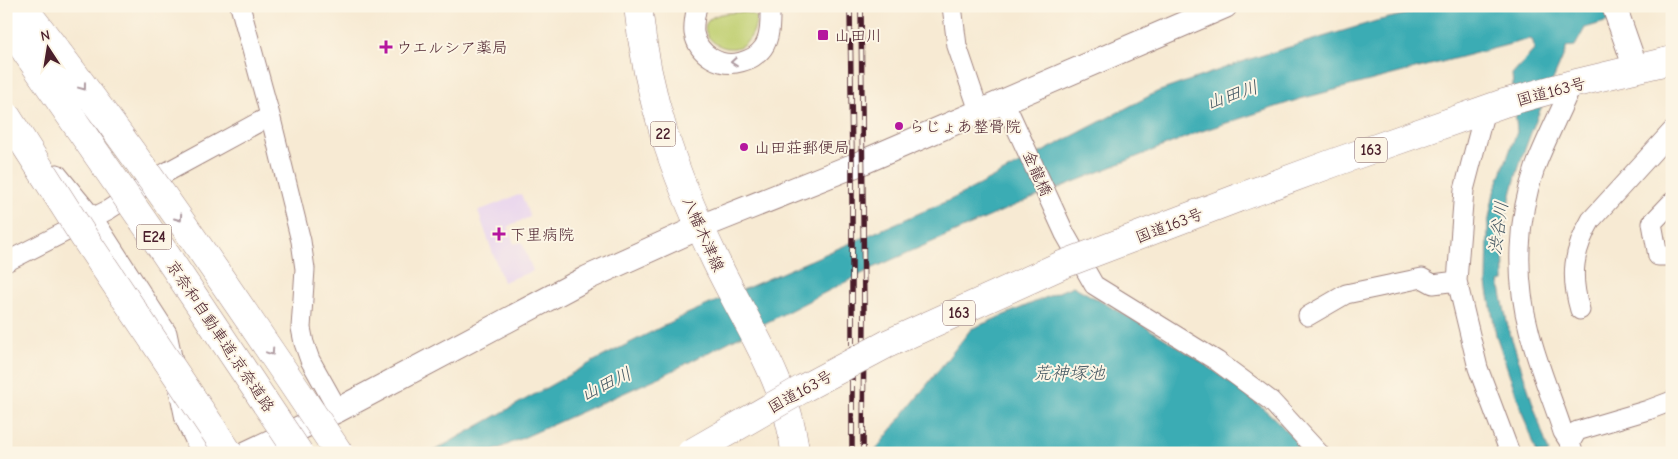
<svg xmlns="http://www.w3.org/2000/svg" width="1678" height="459" font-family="'Comic Neue','Klee One',sans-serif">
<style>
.built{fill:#e7d2ef}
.green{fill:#c0cf71;stroke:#85774e}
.water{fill:#3aacb4;stroke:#426670}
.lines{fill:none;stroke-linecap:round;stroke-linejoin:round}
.minor-casing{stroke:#a0847f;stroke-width:21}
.tertiary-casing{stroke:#a0847f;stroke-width:26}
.primary-casing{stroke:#a0847f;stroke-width:29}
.trunk-casing{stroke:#a0847f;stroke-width:29}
.minor{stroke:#fff;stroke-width:19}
.tertiary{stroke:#fff;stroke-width:24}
.primary{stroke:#fff;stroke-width:28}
.trunk{stroke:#fff;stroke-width:28}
.rail-casing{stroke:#4a1f2b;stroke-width:5.5}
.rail{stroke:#fcf5e5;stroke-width:4;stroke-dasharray:11;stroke-linecap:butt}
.trunk-bridge-casing{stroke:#a0847f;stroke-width:29;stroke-linecap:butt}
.motorway-bridge-casing{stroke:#a0847f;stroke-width:29;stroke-linecap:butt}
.trunk-bridge{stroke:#fff;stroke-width:28}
.motorway-bridge{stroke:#fff;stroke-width:28}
.oneway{stroke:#ae9aa0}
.poi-dot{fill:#b5179e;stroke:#fcf5e5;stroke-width:2}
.labels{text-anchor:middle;stroke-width:4;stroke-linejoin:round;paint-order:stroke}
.shield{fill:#fcf5e5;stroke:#7f5f63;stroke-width:1}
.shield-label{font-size:15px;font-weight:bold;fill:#4a1f2b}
.poi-label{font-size:16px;fill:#4a1f2b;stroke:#fcf5e5;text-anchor:start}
.street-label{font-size:16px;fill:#4a1f2b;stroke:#fcf5e5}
.water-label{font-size:18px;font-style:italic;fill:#445762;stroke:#fcf5e5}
</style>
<rect width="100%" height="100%" fill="#fcf5e5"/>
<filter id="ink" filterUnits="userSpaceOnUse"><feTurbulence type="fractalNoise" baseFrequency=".02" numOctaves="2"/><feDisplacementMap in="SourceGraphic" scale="10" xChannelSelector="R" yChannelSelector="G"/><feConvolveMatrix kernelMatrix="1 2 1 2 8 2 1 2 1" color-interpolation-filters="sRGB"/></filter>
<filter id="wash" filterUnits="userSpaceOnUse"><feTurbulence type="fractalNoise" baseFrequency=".0096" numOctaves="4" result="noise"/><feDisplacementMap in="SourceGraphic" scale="20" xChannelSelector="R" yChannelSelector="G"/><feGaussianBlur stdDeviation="1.12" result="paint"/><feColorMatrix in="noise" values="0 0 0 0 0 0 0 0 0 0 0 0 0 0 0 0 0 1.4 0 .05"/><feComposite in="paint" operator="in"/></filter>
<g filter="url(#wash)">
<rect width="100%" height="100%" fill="#f7ead3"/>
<path class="built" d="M521,194L530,217L508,226L514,244L522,242L533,271L503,282L478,211Z"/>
<path class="green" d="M744,12L752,14L757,17C749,78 683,34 713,17C722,12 734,13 744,12Z"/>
<path class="water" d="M1442,6H1658L1585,28L1575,46L1567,47C1543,104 1515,162 1505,224C1502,242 1504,263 1504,281L1499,282L1508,327L1549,453H1536L1496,335L1487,284L1488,224L1494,192L1517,132L1512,74L1534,50L1533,41L1530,39L1300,99L1199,132L1016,205L871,269L664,375L489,453H430L594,361L687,314L952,199L1157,92L1250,59L1376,21Z
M1073,286C1142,324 1212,363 1272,416C1284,427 1295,441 1306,453H877V448L971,329Z"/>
</g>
<g filter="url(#ink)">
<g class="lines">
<g class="minor-casing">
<path id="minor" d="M240,6L271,119L301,241L305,269L301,328L304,343L310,360L338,410
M697,6C695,15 693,24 694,33C698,55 721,68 741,62C751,59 757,56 763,48C771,37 770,19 770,6
M952,6L957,46L979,111
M1004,101L1065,234L1094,285L1217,361L1271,401L1319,453
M1485,110L1464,190L1457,281L1478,368L1510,453
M57,174L93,218L167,333L185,419L201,453
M1672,202L1652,223L1658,256H1672
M6,262L108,210L167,172L270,116
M1580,310C1570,276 1573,251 1591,220L1672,131
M1308,316L1346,294L1422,278L1433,284L1457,281
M1570,443L1563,432C1552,398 1537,364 1529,330C1515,278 1517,219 1535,168C1545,141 1561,111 1572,84
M1573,452L1570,443L1577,431L1648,410L1672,401"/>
</g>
<g class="tertiary-casing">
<path id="tertiary" d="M1614,6L1636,69
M247,453L338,410L587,278L700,227L863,162L1225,6"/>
</g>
<g class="primary-casing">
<path id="primary" d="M638,6C647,98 674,173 713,255C742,318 789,382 795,453"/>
</g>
<g class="trunk-casing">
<path id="trunk" d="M1238,198L1336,162L1504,103L1572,84L1672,60"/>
</g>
<use href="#minor" class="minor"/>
<use href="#tertiary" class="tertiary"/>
<use href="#primary" class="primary"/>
<use href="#trunk" class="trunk"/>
<g class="rail-casing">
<path id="rail" d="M850,6L852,166V453
M861,6L864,311L863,453"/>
</g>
<use href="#rail" class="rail"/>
<g class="trunk-bridge-casing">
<path id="trunk-bridge" d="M691,453L804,388L887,344L1064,264L1238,198"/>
</g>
<g class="motorway-bridge-casing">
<path id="motorway-bridge" d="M22,6C135,150 237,301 339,453
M6,23L148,228L299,453
M6,115L84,237L229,453"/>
</g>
<use href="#trunk-bridge" class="trunk-bridge"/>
<use href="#motorway-bridge" class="motorway-bridge"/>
</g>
<defs><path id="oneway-chevron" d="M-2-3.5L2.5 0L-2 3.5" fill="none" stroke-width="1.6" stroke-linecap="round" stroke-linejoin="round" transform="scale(1.25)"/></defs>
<g class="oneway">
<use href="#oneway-chevron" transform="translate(734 62) rotate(175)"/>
<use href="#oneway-chevron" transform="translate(83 87) rotate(53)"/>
<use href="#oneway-chevron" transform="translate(179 218) rotate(55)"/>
<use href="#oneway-chevron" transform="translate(271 352) rotate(56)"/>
</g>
</g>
<g class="poi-dot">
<rect x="817" y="29" width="12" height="12" rx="2.5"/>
<path d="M383.5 39.5h5v5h5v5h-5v5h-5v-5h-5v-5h5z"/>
<circle cx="899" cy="126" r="5"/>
<circle cx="744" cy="147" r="5"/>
<path d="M496.5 226.5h5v5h5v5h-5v5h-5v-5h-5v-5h5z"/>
</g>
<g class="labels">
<g class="shield">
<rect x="650.5" y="121.5" width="25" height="25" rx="4"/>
<rect x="1355" y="137.5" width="32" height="25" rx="4"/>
<rect x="136.5" y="224.5" width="35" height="25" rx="4"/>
<rect x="943" y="300.5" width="32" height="25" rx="4"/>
</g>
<g class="shield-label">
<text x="663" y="139">22</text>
<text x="1371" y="155">163</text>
<text x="154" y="242">E24</text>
<text x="959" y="318">163</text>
</g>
<g class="poi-label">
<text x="834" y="41">山田川</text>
<text x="396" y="53">ウエルシア薬局</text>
<text x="909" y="132">らじょあ整骨院</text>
<text x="754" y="153">山田荘郵便局</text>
<text x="510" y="240">下里病院</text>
</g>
<g class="street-label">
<text transform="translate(1551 91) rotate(-15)" y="6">国道163号</text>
<text transform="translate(1038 173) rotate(66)" y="6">金龍橋</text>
<text transform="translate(1169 225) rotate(-21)" y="6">国道163号</text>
<text transform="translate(704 234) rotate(66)" y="6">八幡木津線</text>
<text transform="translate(221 336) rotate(56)" y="6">京奈和自動車道;京奈道路</text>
<text transform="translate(800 391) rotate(-29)" y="6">国道163号</text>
</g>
<g class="water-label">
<text transform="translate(1232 95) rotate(-19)" y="6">山田川</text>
<text transform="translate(1498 228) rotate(-82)" y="6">渋谷川</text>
<text x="1069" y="379">荒神塚池</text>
<text transform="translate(606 384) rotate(-26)" y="6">山田川</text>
</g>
</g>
<rect width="1678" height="459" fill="none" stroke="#fcf5e5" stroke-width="25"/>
<g transform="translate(48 48) rotate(348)" stroke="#fcf5e5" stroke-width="4" paint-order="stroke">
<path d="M0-4L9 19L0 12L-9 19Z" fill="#4a1f2b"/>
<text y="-8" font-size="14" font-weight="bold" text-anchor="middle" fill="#4a1f2b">N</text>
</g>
</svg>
